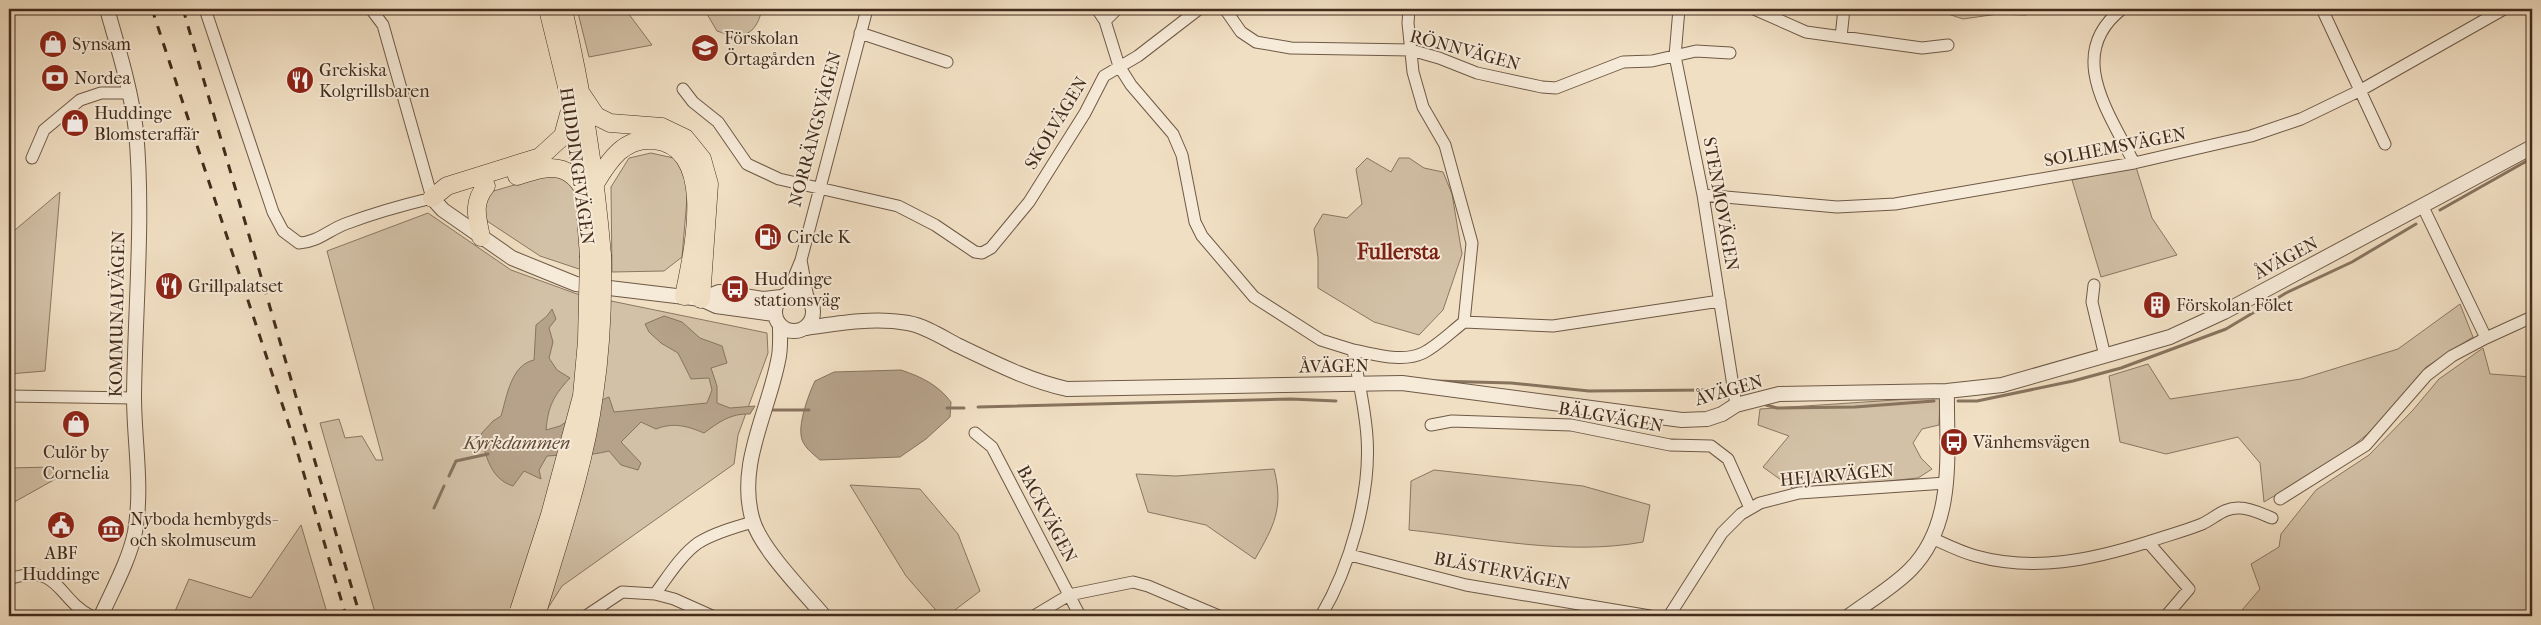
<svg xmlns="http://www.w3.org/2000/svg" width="2541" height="625" font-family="'IM FELL French Canon',serif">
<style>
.green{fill:#d3c1a7;stroke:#8b7662}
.water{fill:#b6a28a;stroke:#88735e}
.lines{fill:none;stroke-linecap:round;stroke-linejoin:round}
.stream{stroke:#88735e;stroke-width:3}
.minor-casing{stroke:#6e5946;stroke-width:13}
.tertiary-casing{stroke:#6e5946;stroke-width:16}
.primary-casing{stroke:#432c1c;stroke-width:19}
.minor{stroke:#f6ead8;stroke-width:11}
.tertiary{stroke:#f6ead8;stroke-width:14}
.primary{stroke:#f1dfc3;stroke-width:18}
.rail{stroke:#432c1c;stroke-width:3;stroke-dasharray:9 9;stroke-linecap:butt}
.primary-bridge-casing{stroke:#432c1c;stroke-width:19;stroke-linecap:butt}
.primary-bridge{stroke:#f1dfc3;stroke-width:18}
.labels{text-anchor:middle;stroke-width:4;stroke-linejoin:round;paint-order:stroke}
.poi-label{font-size:18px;fill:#432c1c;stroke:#f6ead8;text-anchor:start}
.street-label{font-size:18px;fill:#432c1c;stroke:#f6ead8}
.water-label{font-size:19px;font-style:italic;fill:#604a38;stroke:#f6ead8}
.district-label{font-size:22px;font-weight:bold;fill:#7a1f14;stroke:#f6ead8}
</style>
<rect width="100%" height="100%" fill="#f1dfc3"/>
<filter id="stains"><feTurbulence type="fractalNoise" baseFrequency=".004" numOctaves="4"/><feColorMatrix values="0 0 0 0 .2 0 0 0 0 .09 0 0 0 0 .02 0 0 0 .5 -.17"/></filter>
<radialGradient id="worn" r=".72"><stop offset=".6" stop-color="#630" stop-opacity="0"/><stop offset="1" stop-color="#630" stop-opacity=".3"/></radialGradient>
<path class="green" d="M577,9H625L652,45L589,57Z
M704,9H762C756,36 742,40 717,31Z
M1933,9H2048L2045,11L2025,15L1998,14L1963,19Z
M651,153L678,159L688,187L682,257L664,271L612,272L611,187L629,158Z
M1367,158L1391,172L1399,158H1409L1424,168L1443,172L1452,194L1462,254L1443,310L1419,335L1374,322L1318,288V258L1314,229L1323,214L1347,218L1362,204L1356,169Z
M2136,167L2152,218L2177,255L2101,277L2072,180Z
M552,174L568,177L576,190L582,270L540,256L487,221L483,205L490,192Z
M60,192L45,371L9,374V235Z
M428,213L511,270L577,294L767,333L768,353L738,435L734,464L562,586L543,616H376L320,423L339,419L345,438L362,436L376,460H383L327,251Z
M2460,304L2473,337L2426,367L2383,421L2341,456L2264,502L2260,463L2238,437L2166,454L2120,442L2109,376L2148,364L2170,399L2301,379L2398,349Z
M2483,348L2490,374L2532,377V616H2237L2260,589L2251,564L2279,547L2281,534L2316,490L2369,455L2413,410L2439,379Z
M1940,397L1939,425L1922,429L1913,443L1921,458L1932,469L1918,478L1795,490L1763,467L1789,436L1758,425L1760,409Z
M52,467L59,477L9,505V468Z
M1274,469C1284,508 1274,526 1255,559L1206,525L1148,512L1136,474L1176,476Z
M1434,470L1583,486L1650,505L1643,542C1567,556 1485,538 1409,530L1411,481Z
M850,485L920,489L958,534L980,591L947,616H941L906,576Z
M301,525L328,616H173L189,579L251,598Z"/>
<path class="water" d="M552,309L556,319L549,328L553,342L549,358L557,370L570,378C554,395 548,406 546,430L560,426L590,405L609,397L614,412L707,403L712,390L709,378L691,379L678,353L661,343L649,332L645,324L664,316L682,322L700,338L722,346L727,363L711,368L717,386V403L730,408L755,406L750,414C731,413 719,422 704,433C687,426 674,422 656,429L641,422L621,442L641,463L638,470L621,465L609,451C586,457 569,454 547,456L539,470L541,479L524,471L513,486C490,479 485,454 481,434L493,421L501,416C507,396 511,365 534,360L536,325L547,316Z
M901,370C922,377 938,385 951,402L950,417L926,439L900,457L820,460C812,453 802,446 801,435C799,421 809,393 815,381L834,372Z"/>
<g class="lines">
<path class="stream" d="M2440,210L2532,158
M1435,381L1511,383L1589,391L1709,390
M1958,401H1977L2073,381L2121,368L2226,329L2286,293L2352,262L2416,224
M1766,405L1777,408L1855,407L1934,401
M978,407L1291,399L1336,401
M947,408H964
M772,410H809
M449,476L456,461L488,454
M434,508L444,486"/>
<g class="minor-casing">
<path id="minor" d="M205,9L273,212L283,231L299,243C318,242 329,230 345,224C374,213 403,205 432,198L383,25L371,9
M1097,9L1105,21L1119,66L1131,85L1173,134L1182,155L1195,222L1202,236L1254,297L1321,340L1353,350C1358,379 1365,407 1367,437C1371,494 1350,567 1321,616
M1225,9L1241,32L1256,42L1291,48L1411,50L1439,58L1477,73L1542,87L1556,88L1623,62L1652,61L1696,51L1730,53
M1409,9L1408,23L1413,72L1423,107L1445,145L1472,243L1464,322
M1679,9L1675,56L1703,195L1736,405
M1754,9L1806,32L1922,48L1948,45
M2122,9C2064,54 2110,114 2134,163
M2322,9L2385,144
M1105,21L1117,9
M860,33L947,62
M1841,37L1844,9
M683,89L693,102L718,122L747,164L779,179L898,206L935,225L975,252L982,253L991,248L1029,202L1085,113L1104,76L1138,56L1199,9
M32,158L44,130L80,100L101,93H129
M1703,195L1837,207L1895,204L2134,163L2251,136L2301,119L2361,90L2504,9
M2422,205L2486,338L2532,317
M801,260L808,298
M2094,285L2092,302L2105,356
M787,294L801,260L867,9
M1353,350C1375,354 1402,363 1423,353C1437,346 1451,332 1464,322L1553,326L1720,301
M9,396L134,398
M1431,425L1452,421L1571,425L1670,445L1711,446L1728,459L1750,508
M975,433L992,447L1080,616
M2280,499L2366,445L2427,375L2452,356L2486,338
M1934,539C1947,545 1961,552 1976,556C2034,572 2091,560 2148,542C2165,536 2185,531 2202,524C2215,518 2224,507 2240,508C2250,508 2262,514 2272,518
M2148,542L2189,589L2166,616
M1350,555L1466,585L1650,616
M9,579C60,562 56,598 91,616
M655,594L674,599L712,616
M586,616L622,592L655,594C667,578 681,555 698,543C714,533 735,527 753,522
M1034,616L1069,595L1133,582L1148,586L1219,616
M1669,616L1722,533L1741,514L1760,503L1799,493L1946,483"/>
</g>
<g class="tertiary-casing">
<path id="tertiary" d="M432,198L443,210L512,258L576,284L701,299L716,306L774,314
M775 312a19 19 0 1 1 38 0a19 19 0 1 1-38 0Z
M701,299L719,292L764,299L781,297
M780,326C780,337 781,350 778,361C768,413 736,467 753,521C762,550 804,592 824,616
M806,328C839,323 874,317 908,323C925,326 942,337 957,345C993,362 1027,380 1067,389L1402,383L1682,420L1707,419L1722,414L1736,405L1779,394L1947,391L2002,385L2170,337L2224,312L2532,147
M101,616C113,589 129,561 135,532C143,487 134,441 134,396C135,308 144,218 136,131C131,89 118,48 107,9
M1849,616C1869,601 1892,588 1910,570C1957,523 1946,451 1947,391"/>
</g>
<g class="primary-casing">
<path id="primary" d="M548,9L571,103L584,189L589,256
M563,9C582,91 595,171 602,255
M582,95L596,116L610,123L662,127L685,138L702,159L709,184L701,299
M517,176C544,167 566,160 583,188
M596,182C610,159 624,138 653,140C719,145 692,256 684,296
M432,198L447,186L540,157L563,136L569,114
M481,237C477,217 472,203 486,186"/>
</g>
<use href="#minor" class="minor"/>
<use href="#tertiary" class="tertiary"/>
<use href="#primary" class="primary"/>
<path class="rail" d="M152,9L292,434L346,616
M183,9L360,616"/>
<g class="primary-bridge-casing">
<path id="primary-bridge" d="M519,611L550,515L582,396L587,341L589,256
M536,616C557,545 584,469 594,395C601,349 603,302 602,255"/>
</g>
<use href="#primary-bridge" class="primary-bridge"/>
</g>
<defs>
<g id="shop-disc" transform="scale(1.4375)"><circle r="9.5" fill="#8f2418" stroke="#f6ead8"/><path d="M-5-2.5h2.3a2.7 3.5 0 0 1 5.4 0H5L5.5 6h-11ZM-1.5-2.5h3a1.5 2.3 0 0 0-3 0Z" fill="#fff"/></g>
<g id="school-disc" transform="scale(1.4375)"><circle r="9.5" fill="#8f2418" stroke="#f6ead8"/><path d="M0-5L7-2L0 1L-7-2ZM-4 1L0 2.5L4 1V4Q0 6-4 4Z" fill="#fff"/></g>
<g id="bank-disc" transform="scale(1.4375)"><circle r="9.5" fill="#8f2418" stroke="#f6ead8"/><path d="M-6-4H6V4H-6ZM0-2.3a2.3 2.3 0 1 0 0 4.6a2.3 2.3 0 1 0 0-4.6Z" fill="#fff"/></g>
<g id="restaurant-disc" transform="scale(1.4375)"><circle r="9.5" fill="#8f2418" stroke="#f6ead8"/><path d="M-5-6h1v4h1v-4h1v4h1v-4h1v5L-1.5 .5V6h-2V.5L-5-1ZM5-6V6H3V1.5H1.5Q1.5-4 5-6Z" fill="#fff"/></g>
<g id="fuel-disc" transform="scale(1.4375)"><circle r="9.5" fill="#8f2418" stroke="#f6ead8"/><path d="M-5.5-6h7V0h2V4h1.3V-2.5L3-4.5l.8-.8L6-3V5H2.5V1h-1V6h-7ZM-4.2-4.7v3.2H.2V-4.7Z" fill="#fff"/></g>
<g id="bus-disc" transform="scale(1.4375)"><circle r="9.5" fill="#8f2418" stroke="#f6ead8"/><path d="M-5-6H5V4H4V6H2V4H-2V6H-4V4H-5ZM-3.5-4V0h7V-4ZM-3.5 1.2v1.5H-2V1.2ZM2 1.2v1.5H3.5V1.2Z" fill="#fff"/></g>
<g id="building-disc" transform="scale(1.4375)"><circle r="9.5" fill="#8f2418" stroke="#f6ead8"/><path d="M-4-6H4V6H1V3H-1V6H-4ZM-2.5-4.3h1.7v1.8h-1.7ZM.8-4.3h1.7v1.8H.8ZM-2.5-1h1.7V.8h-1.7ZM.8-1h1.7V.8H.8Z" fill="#fff"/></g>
<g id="civic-disc" transform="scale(1.4375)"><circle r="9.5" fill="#8f2418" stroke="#f6ead8"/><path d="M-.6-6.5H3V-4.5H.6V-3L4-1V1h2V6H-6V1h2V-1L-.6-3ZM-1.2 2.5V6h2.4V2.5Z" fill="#fff"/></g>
<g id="museum-disc" transform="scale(1.4375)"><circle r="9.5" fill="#8f2418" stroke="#f6ead8"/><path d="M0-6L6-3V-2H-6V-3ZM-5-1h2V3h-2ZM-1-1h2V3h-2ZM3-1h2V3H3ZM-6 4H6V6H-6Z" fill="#fff"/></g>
</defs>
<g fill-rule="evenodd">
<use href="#shop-disc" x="53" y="44"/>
<use href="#school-disc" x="705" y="48"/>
<use href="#bank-disc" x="55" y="78"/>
<use href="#restaurant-disc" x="300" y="80"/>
<use href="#shop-disc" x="75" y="123"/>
<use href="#fuel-disc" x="768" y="237"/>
<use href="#restaurant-disc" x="169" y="286"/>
<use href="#bus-disc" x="735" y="289"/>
<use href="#building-disc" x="2157" y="305"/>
<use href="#shop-disc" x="76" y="424"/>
<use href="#bus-disc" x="1954" y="442"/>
<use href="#civic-disc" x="61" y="525"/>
<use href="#museum-disc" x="111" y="529"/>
</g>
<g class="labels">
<g class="poi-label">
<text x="724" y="44">Förskolan<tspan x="724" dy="21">Örtagården</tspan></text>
<text x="72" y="50">Synsam</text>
<text x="319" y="76">Grekiska<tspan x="319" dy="21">Kolgrillsbaren</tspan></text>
<text x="74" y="84">Nordea</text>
<text x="94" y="119">Huddinge<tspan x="94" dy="21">Blomsteraffär</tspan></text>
<text x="787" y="243">Circle K</text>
<text x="754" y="285">Huddinge<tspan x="754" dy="21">stationsväg</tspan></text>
<text x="188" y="292">Grillpalatset</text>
<text x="2176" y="311">Förskolan Fölet</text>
<text x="1973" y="448">Vänhemsvägen</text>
<text x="76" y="458" text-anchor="middle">Culör by<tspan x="76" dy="21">Cornelia</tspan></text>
<text x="130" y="525">Nyboda hembygds-<tspan x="130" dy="21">och skolmuseum</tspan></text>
<text x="61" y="559" text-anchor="middle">ABF<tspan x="61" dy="21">Huddinge</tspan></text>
</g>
<g class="street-label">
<text transform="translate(1465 50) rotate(15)" y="6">RÖNNVÄGEN</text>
<text transform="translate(1056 123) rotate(-59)" y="6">SKOLVÄGEN</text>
<text transform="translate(815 129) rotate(-75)" y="6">NORRÄNGSVÄGEN</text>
<text transform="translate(2115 147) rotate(-11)" y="6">SOLHEMSVÄGEN</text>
<text transform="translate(577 166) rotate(82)" y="6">HUDDINGEVÄGEN</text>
<text transform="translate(1721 204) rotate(80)" y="6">STENMOVÄGEN</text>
<text transform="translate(2286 258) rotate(-28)" y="6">ÅVÄGEN</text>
<text transform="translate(117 314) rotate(-89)" y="6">KOMMUNALVÄGEN</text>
<text transform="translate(1334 366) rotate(-1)" y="6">ÅVÄGEN</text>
<text transform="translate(1729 390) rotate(-16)" y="6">ÅVÄGEN</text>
<text transform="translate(1611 417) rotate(10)" y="6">BÄLGVÄGEN</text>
<text transform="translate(1837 475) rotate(-5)" y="6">HEJARVÄGEN</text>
<text transform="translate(1047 514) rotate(62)" y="6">BACKVÄGEN</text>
<text transform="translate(1502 571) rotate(11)" y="6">BLÄSTERVÄGEN</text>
</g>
<g class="water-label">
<text x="517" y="449">Kyrkdammen</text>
</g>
<g class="district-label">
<text x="1398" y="259">Fullersta</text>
</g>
</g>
<rect width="2541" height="625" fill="none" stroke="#f1dfc3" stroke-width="30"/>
<rect x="10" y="10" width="2521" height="605" fill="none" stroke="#432c1c" stroke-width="2.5"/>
<rect x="15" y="15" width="2511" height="595" fill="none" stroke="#432c1c"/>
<rect width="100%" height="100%" filter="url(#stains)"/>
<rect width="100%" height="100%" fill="url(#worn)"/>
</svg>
